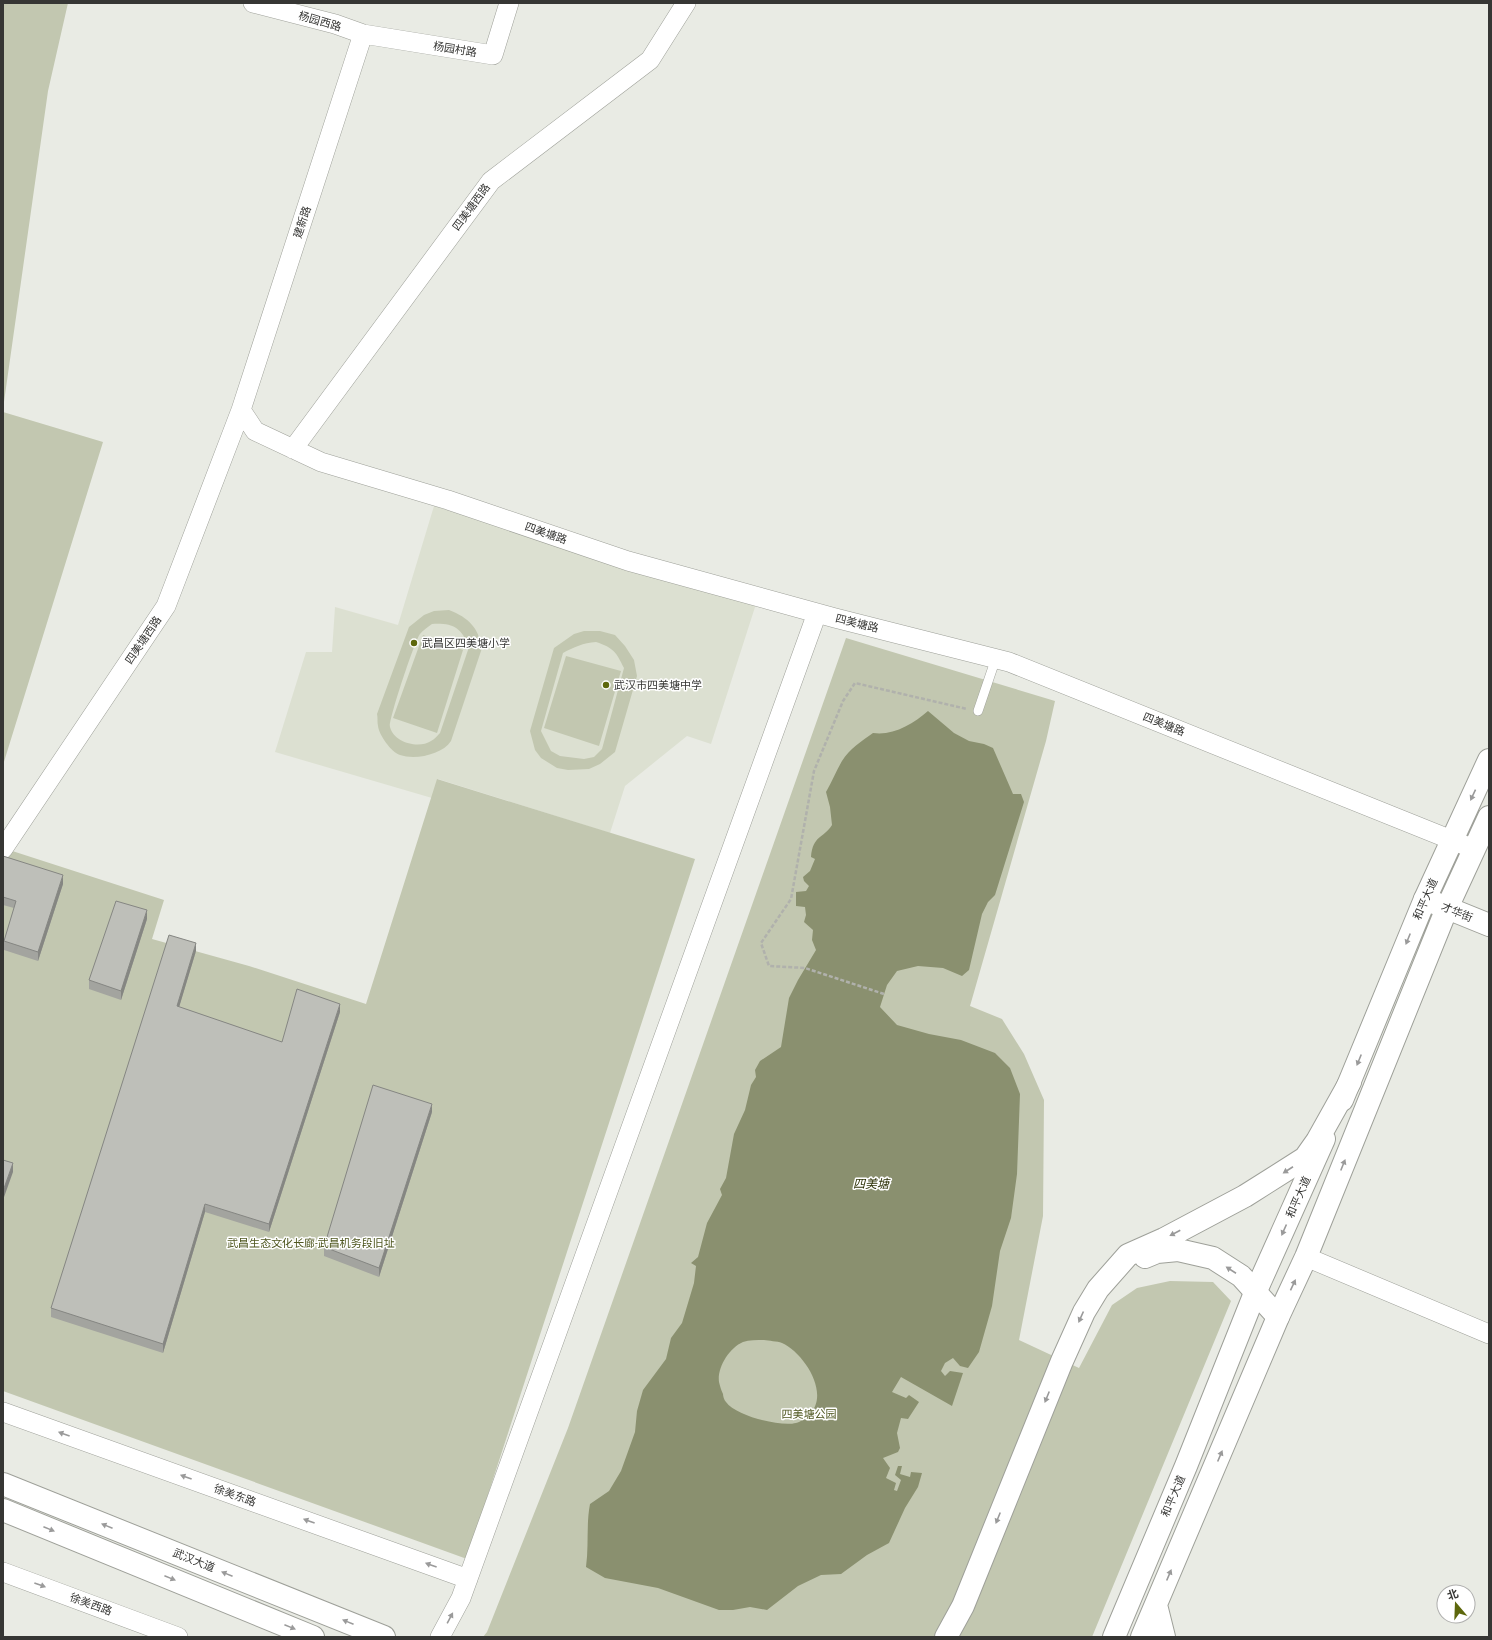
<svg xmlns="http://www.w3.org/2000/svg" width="1492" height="1640" font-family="'Roboto Condensed','Noto Sans SC',sans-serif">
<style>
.built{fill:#dce0d1}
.green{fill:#c2c7b0;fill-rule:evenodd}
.water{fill:#8a906f;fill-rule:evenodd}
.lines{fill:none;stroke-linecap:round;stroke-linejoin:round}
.lane-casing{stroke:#9ea099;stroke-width:10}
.street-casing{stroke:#9ea099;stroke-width:20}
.secondary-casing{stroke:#9ea099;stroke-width:24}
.primary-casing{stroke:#9ea099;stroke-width:24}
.highway-casing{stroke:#9ea099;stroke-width:24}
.path{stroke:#b0b1ac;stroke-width:2.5;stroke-dasharray:4 2;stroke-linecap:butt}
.lane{stroke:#fff;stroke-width:9}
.street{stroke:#fff;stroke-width:19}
.secondary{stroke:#fff;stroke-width:22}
.primary{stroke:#fff;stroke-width:22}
.highway{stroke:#fff;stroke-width:22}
.wall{fill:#a3a49f}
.shaded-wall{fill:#858682}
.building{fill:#bebfb9;stroke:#858682}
.oneway{fill:#9a9a9a}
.poi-dot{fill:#5d670c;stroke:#fff;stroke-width:1.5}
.labels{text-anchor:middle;stroke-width:3;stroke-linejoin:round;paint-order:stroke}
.street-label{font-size:11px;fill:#363634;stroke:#fff}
.poi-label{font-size:11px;fill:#363634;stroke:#fff;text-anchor:start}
.park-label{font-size:11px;fill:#4f5720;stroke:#fff}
.water-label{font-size:12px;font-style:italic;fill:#2d3207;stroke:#fff}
</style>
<rect width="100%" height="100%" fill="#e9ebe4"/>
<path class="built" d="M434,506L756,604L711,744L687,736L625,786L610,833L438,779L432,798L275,752L306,652H332L335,607L398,625Z"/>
<path class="green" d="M3,3H68L48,91L3,409Z
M3,412L103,442L3,765Z
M449,610C469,618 478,627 482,648L454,732C453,735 452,738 451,741C442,755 415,760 400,755C391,752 379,735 378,726C377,722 378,718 377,714L409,627L424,615L434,611ZM432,624C453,623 461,627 469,647L440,733C438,735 435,739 431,741C419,749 394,743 390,727C388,721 415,640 420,634C423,630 428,627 432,624Z
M584,631H600L615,635L625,646L634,660L637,676L615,752L600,764L589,769L568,770L557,768L541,758L535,750L530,731L554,648L574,634ZM596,642C614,648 616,652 624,668L602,749L594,757L584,759L560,756L551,751L541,731L563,653C574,647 583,643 596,642Z
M423,635L463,650L437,733L393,718Z
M846,638L1055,701L1046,741L970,1006L1002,1019L1024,1054L1044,1100L1043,1216L1019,1340L1079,1368L1112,1305L1137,1288L1170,1281L1213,1282L1231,1301L1092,1637H483L487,1632L568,1428Z
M566,656L621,671L599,746L544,728Z
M437,779L695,859L467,1559L3,1391V848L164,900L152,939L249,966L366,1004Z"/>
<path class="water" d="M928,711L954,733L969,741L984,744L993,748L1013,794H1021L1024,802L995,895L988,902L982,914L969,970L962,976L943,968L918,966L897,971L887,985L880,1007L897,1025L929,1034L961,1040L995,1053L1010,1068L1020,1094L1017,1174L1011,1218L1000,1251L992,1306L979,1352L968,1368L960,1366L953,1358L945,1363L941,1371L945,1376L950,1371L963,1373L952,1406L901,1377L892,1392L906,1398L909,1395L919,1402L908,1419L901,1418L897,1433L900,1448L898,1452L883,1458L890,1468L886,1478L896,1483L894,1490L897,1491L901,1480L895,1475L898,1466H902L900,1474L910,1477L911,1472L922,1473L918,1487L905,1508L889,1543L867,1555L841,1574L821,1575L798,1586L767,1610L750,1607L733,1610H719L658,1588L605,1578L586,1567C589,1546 586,1525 590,1504L609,1491L621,1471L635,1432L637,1411L643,1390L666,1359L671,1338L682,1323L694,1283L696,1266L691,1263L698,1257L707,1223L722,1195L720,1189L726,1178L734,1134L745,1110L751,1085L756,1077L755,1070L760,1061L781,1047L789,998L798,980L816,950L812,940L813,930L804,922L806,915L805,907L796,906V892L806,891L809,886L804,881L803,877L810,871L815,859L811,857C813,835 823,839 832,825L830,807L826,792C832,782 836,771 842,761C849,749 862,741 873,733C893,736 913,724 928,711ZM764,1340C769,1341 777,1341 782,1343C804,1353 831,1394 809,1415C805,1418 801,1422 796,1423C780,1427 736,1416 726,1402C724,1400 723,1396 723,1394C721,1390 720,1386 719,1382C717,1368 729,1348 743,1342C749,1340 757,1340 764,1340Z"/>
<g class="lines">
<g class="lane-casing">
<path id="lane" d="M978,711L996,658"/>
</g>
<g class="street-casing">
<path id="street" d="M253,3L335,24L363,34L493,55L509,3
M241,410L255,431L321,462L448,500L628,561L835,618L1009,662L1474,849
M293,449L491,181L650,60L686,3
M3,849L166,606L241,410L363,34
M1306,1257L1489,1334
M3,1412L468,1579
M3,1572L178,1637
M440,1637L461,1598L817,613"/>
</g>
<g class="secondary-casing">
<path id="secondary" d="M1425,899L1489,925"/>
</g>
<g class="primary-casing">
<path id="primary" d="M1342,1100L1425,899L1489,760
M1156,1605L1164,1637
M1114,1637L1186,1466L1255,1293L1324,1139
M1142,1637L1278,1317L1306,1257L1447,908L1489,817"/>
</g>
<g class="highway-casing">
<path id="highway" d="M1145,1257L1157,1252L1178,1250L1213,1258L1241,1276L1278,1317
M3,1484L384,1637
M3,1510L313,1637
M946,1637L963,1606L1062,1361L1084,1312L1098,1289L1128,1255L1164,1239L1245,1196L1305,1158L1317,1141L1350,1082"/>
</g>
<path class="path" d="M884,994L805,968L769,966L761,943L791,899L814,771L843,701L855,683L967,709"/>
<use href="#lane" class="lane"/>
<use href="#street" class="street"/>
<use href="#secondary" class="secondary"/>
<use href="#primary" class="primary"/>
<use href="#highway" class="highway"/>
</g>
<path class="wall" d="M3,856L63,884L38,961L4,950V941L14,908L3,905Z
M147,919L121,1000L89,989V980Z
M196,951L179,1007L282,1042L340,1012L269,1232L205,1212L163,1353L51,1317V1308Z
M432,1112L379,1277L324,1256V1247Z"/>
<path class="shaded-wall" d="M63,875V884L38,961V952Z
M147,910V919L121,1000V991Z
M196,943V951L177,1014V1006Z
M340,1004V1012L269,1232V1224Z
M432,1104V1112L379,1277V1268Z
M13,1163V1172L3,1200V1191Z
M205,1204V1212L163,1353V1344Z"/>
<path class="building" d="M3,856L63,875L38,952L4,941L16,901L3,897Z
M116,901L147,910L121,991L89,980Z
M169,935L196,943L177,1006L282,1042L297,989L340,1004L269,1224L205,1204L163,1344L51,1308Z
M373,1085L432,1104L379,1268L324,1247Z
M3,1160L13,1163L3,1191Z"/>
<defs><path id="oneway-solid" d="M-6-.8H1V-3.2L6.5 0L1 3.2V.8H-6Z"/></defs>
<g class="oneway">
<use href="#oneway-solid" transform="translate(1473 795) rotate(115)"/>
<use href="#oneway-solid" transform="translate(1408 939) rotate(112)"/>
<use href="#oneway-solid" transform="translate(1359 1060) rotate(112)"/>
<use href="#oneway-solid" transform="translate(1343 1165) rotate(-68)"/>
<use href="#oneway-solid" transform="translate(1288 1170) rotate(147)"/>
<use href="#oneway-solid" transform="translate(1284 1230) rotate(114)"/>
<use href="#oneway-solid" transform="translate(1175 1233) rotate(152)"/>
<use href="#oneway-solid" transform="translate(1231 1270) rotate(-147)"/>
<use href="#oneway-solid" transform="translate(1293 1285) rotate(-65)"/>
<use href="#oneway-solid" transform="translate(1081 1317) rotate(114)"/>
<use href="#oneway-solid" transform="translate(1047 1397) rotate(112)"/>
<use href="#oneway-solid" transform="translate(64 1434) rotate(-160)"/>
<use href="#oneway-solid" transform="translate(1220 1456) rotate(-67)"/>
<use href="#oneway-solid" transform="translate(186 1477) rotate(-160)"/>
<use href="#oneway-solid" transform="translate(998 1518) rotate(112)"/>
<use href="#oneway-solid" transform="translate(309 1521) rotate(-160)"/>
<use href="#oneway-solid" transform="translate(107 1526) rotate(-158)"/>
<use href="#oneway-solid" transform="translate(49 1529) rotate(22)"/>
<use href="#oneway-solid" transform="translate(431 1565) rotate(-160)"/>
<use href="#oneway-solid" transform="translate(227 1574) rotate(-158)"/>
<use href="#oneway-solid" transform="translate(1169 1575) rotate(-67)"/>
<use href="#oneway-solid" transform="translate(170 1578) rotate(22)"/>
<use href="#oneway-solid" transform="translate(40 1585) rotate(20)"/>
<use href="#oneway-solid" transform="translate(450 1618) rotate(-62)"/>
<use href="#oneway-solid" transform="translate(348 1622) rotate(-158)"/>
<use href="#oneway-solid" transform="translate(290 1627) rotate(22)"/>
</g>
<g class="poi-dot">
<circle cx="414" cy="643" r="4"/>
<circle cx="606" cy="685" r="4"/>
</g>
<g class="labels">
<g class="street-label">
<text transform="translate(320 21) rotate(16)" y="4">杨园西路</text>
<text transform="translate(455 49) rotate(9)" y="4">杨园村路</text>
<text transform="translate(471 207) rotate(-54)" y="4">四美塘西路</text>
<text transform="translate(302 222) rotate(-72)" y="4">建新路</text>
<text transform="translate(546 533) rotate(19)" y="4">四美塘路</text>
<text transform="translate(857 623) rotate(14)" y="4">四美塘路</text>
<text transform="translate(143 640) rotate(-56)" y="4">四美塘西路</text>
<text transform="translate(1164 724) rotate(22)" y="4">四美塘路</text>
<text transform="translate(1425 899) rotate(-66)" y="4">和平大道</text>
<text transform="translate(1457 912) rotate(22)" y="4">才华街</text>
<text transform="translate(1298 1197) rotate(-66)" y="4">和平大道</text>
<text transform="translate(235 1495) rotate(20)" y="4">徐美东路</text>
<text transform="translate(1173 1496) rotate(-67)" y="4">和平大道</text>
<text transform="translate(194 1560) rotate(22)" y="4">武汉大道</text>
<text transform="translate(91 1604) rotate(20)" y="4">徐美西路</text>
</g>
<g class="poi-label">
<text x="422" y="647">武昌区四美塘小学</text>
<text x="614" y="689">武汉市四美塘中学</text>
</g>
<g class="park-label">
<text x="311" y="1247">武昌生态文化长廊-武昌机务段旧址</text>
<text x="809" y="1418">四美塘公园</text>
</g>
<g class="water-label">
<text x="871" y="1188">四美塘</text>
</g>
</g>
<rect width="1492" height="1640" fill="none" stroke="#363634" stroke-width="8"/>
<g transform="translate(1456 1604) rotate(341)"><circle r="19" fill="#ffffff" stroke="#afafae"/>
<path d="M0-3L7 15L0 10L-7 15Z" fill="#5d670c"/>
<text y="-6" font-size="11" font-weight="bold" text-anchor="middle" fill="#363634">北</text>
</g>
</svg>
